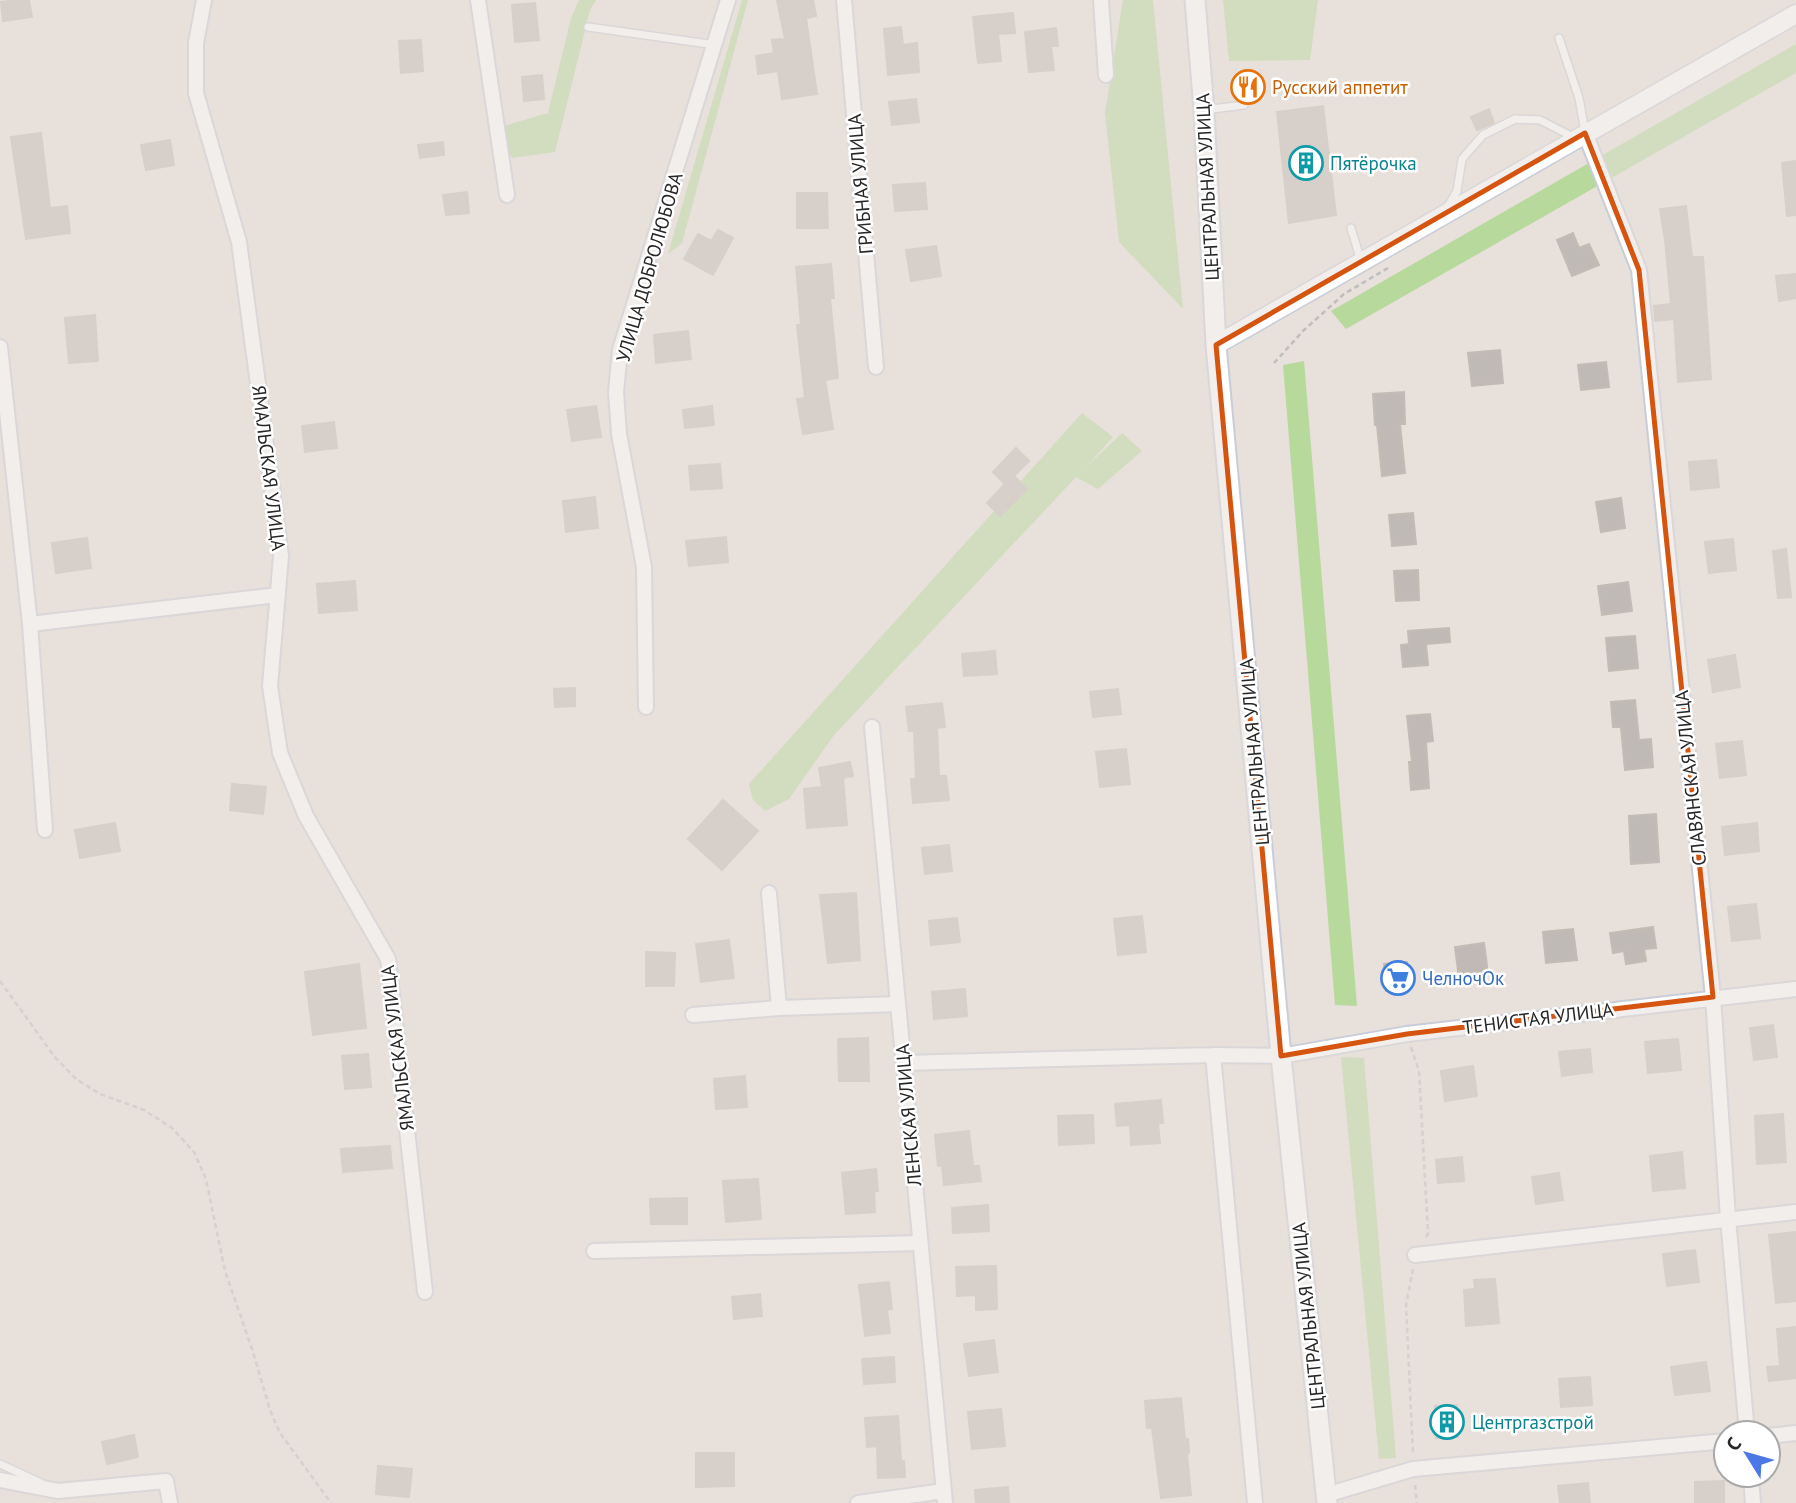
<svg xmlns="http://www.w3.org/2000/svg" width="1796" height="1503" font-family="'PT Sans',sans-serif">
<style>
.green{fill:#b7d99c}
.building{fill:#c0bab6;stroke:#c2bcb4;stroke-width:2}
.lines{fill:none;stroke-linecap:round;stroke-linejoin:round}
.service-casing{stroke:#c8cdd7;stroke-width:10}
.minor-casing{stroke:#c8cdd7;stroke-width:18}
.tertiary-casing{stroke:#c8cdd7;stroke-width:21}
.secondary-casing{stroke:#c8cdd7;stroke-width:23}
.path{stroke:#bebebe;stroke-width:2.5;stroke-dasharray:5 3.5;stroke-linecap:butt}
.service{stroke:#fff;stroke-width:7}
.minor{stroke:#fff;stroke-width:14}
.tertiary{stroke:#fff;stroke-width:18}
.secondary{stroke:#fff;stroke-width:19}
.marked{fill:none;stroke:#d5540f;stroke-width:5;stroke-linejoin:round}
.labels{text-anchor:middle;stroke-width:5;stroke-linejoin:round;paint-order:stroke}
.food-label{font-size:19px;fill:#c56008;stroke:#fff;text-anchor:start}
.culture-label{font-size:19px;fill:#0d838f;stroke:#fff;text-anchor:start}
.street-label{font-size:19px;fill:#272727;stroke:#fff}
.shop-label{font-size:19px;fill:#366cbe;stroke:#fff;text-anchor:start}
</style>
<rect width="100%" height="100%" fill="#e8e0da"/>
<path class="green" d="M579,0H596L590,10L555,152L512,158L497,128L548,113L571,18Z
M742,0H748L682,243L668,254Z
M1123,0H1153L1183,309L1119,242L1105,113Z
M1223,0H1318L1310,60L1229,61Z
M1796,44V73L1346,329L1331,311Z
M1304,361L1357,1006L1335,1005L1283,365Z
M1082,413L1113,437L1084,469L1122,433L1142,451L1098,489L1076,477L834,735L789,799L765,811L753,800L749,784Z
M1341,1057L1364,1058L1396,1458L1379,1459Z"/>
<path class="building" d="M16,0H29L32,17L3,21L1,2Z
M777,0H813L816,16L806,18L817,94L782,99L778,71L758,74L756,56L774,53L772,40L785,39Z
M535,3L539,40L515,42L512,5Z
M1013,13L1015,33L998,34L1001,61L978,63L973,17Z
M901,27L903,45L917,43L919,72L888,75L884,29Z
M1056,28L1058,46H1051L1054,70L1029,72L1025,32Z
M421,40L423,71L401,73L399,41Z
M542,75L544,99L524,101L522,77Z
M916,99L919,122L892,125L889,102Z
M1323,106L1336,215L1289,223L1277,112Z
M1489,109L1494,123L1477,130L1471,117Z
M41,133L50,208L67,206L70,233L26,239L11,137Z
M170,140L174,165L146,170L141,145Z
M443,142L444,155L420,158L418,145Z
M1796,161V215L1787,216L1782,163Z
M925,183L927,209L895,211L893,185Z
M467,192L469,213L446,215L443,195Z
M797,193H827L828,228H797Z
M1686,206L1692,257H1703L1711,379L1678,382L1674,319L1655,321L1654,306L1671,304L1665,240L1660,209Z
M718,230L733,238L713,275L684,259L698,234L711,241Z
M1573,233L1579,248L1589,244L1599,265L1572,276L1557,240Z
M936,246L941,276L911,281L906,250Z
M831,264L834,298H830L838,378L825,380L833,429L803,434L797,399L805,398L797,325H801L796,267Z
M1796,274V298L1779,301L1776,276Z
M95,315L98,361L69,363L65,318Z
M688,331L691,359L656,363L654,335Z
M1500,350L1503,383L1472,386L1468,353Z
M1606,362L1609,387L1581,390L1578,365Z
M1404,392L1405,424H1400L1405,473L1382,476L1377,425H1375L1373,394Z
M596,406L601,437L572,441L567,410Z
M712,406L714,425L685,428L683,410Z
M334,422L337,448L305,452L302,426Z
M1016,448L1029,461L1014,476L1027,489L1000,516L987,503L1005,484L993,472Z
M1716,460L1719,487L1691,490L1689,462Z
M720,464L722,488L691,490L689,466Z
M595,497L598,528L566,532L563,501Z
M1621,498L1625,528L1601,532L1596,502Z
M1413,513L1416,544L1392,546L1389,515Z
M726,537L728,562L689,566L686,541Z
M87,538L91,568L56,573L52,543Z
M1733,539L1736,570L1709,573L1705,542Z
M1786,549L1791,597L1778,598L1773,551Z
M1418,570L1419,600L1396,601L1394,571Z
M355,581L357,610L319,613L317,584Z
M1628,582L1632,611L1602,615L1598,586Z
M1449,628L1450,642L1426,644L1428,665L1403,667L1401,645L1409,644L1408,631Z
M1635,636L1638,668L1609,671L1606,638Z
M995,651L997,674L964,676L962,654Z
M1735,655L1740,687L1713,692L1708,660Z
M575,688V706L555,707L554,689Z
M1118,689L1121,714L1093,717L1090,692Z
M1635,700L1639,740L1651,739L1653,767L1625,770L1621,727H1613L1611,702Z
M942,703L945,727L937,728L939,776H946L949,800L913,803L911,779H916L914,731H909L906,707Z
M1430,714L1433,741L1426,742L1429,788L1411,790L1409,762H1412L1407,716Z
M1742,741L1746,775L1720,778L1716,744Z
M1126,749L1130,784L1100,787L1096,752Z
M850,762L853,776L843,778L847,825L807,828L804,789L822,787L819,768Z
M232,784L266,787L263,814L230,810Z
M723,800L758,831L722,870L688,839Z
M1656,814L1659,862L1631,864L1629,816Z
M115,823L120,851L80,858L75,830Z
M1757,823L1759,851L1725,855L1722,827Z
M949,845L952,871L925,874L922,848Z
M856,893L860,960L828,963L820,895Z
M1756,904L1760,938L1732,941L1728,907Z
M1142,916L1146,952L1118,955L1114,919Z
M957,918L960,942L931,945L929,921Z
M1653,927L1656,948L1644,949L1646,961L1626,964L1624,951L1613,953L1610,933Z
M1573,929L1577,960L1546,963L1543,932Z
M729,940L734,978L701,982L696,944Z
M1484,943L1488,974L1459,978L1455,947Z
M646,952L675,953L674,986H646Z
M1407,962L1409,989L1386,991L1384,964Z
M359,964L366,1028L313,1035L305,972Z
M965,989L967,1016L934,1019L932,992Z
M1773,1025L1777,1057L1754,1060L1750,1028Z
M868,1038L869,1081H839L838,1039Z
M1678,1039L1681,1070L1648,1073L1645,1042Z
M1590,1049L1592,1072L1562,1076L1559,1052Z
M368,1054L371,1087L345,1089L342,1056Z
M1473,1066L1477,1096L1445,1101L1441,1071Z
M745,1076L747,1107L716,1109L714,1079Z
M1161,1100L1163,1123H1158L1160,1143L1131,1145L1130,1125L1117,1126L1115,1104Z
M1783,1114L1786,1162L1757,1164L1755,1116Z
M1093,1115L1094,1143L1059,1145L1058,1116Z
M969,1131L973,1166H979L981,1181L944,1185L942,1165L938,1166L935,1135Z
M390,1146L392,1168L343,1172L341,1149Z
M1682,1152L1685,1188L1653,1191L1650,1156Z
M1462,1157L1464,1181L1438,1183L1436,1160Z
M876,1169L878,1191H874L875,1212L846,1214L842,1173Z
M1559,1173L1563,1200L1536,1204L1532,1177Z
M758,1179L761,1219L726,1222L723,1181Z
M687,1198V1224H651L650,1199Z
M988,1205L989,1231L953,1233L952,1208Z
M1796,1232V1301L1776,1303L1769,1235Z
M1695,1250L1699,1282L1667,1286L1663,1254Z
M996,1266L997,1309L976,1310V1295L957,1296L956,1267Z
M1495,1279L1499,1323L1466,1326L1464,1290L1475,1289L1474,1280Z
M889,1282L892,1309L887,1310L890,1333L865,1336L859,1285Z
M760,1294L762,1316L734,1319L732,1297Z
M1796,1327V1378L1769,1381L1767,1367L1780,1366L1777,1329Z
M994,1340L998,1372L969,1376L964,1344Z
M894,1357L895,1382L864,1384L862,1359Z
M1706,1362L1710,1391L1675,1395L1671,1367Z
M1590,1377L1592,1405L1561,1407L1559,1379Z
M1181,1398L1185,1439H1188L1189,1453L1187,1454L1191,1495L1161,1498L1152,1428H1147L1145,1401Z
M1457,1405L1458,1437L1436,1438L1435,1406Z
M1001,1409L1005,1446L972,1449L968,1412Z
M898,1416L901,1461H904L905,1477L878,1478L877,1446L867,1447L865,1418Z
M134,1435L138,1457L107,1464L102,1442Z
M696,1453H734V1486L696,1487Z
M378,1466L412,1469L409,1497L376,1494Z
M1724,1481V1503H1695V1482Z
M1588,1483L1590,1503H1560L1558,1486Z
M1008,1487L1009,1503H976L975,1490Z"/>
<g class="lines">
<g class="service-casing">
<path id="service" d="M588,27L716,45
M1559,38L1579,98L1585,132
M1204,110L1244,105
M1447,208L1457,191L1462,159L1483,135L1515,119L1540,120L1575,138
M1351,228L1361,261
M0,1464L41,1483"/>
</g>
<g class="minor-casing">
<path id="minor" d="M204,0L196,43V93L239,242L281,556L270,686L280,753L306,816L388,959L425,1292
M478,0L507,195
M844,0L876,367
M1101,0L1106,75
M1585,133L1639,270L1713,997L1728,1218L1747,1433
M0,347L30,624L45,830
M30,624L278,595
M646,707L644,567L619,434L616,392L620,350L728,0
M872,727L945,1503
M769,893L779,1008
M693,1015L779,1008L898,1004
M1213,1055L1255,1503
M903,1063L1213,1055L1281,1056L1407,1034L1796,989
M594,1251L920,1243
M1415,1255L1796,1212
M1768,1436L1796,1433
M1751,1475L1753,1503
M0,1480L58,1491L166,1481L170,1503
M1326,1495L1413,1469L1726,1441
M858,1503L944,1491"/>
</g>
<g class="tertiary-casing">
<path id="tertiary" d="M1216,345L1796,14"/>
</g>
<g class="secondary-casing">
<path id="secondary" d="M1195,0L1204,110L1216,345L1281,1056L1327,1503"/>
</g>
<path class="path" d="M1274,363L1303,331L1344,294L1388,268
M0,981L54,1056L76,1079L100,1094L144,1110L172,1128L194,1152L206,1179L225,1271L253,1352L270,1410L280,1433L331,1503
M1411,1047L1419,1071L1428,1233L1426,1238
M1413,1269L1406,1305L1413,1454
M1415,1485L1417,1503"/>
<use href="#service" class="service"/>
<use href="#minor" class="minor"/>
<use href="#tertiary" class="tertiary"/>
<use href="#secondary" class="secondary"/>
</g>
<path d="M0 0H1796V1503H0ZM1585,133L1639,270L1713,997L1407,1034L1281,1056L1216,345Z" fill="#e8e0da" fill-opacity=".55" fill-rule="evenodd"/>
<path class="marked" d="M1585,133L1639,270L1713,997L1407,1034L1281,1056L1216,345Z"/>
<defs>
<g id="restaurant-ring" transform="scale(1.75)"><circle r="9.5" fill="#fff" stroke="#e8710a" stroke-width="1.5"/><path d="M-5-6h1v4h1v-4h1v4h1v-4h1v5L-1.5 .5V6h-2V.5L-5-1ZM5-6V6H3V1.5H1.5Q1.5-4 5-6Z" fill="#e8710a"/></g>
<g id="building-ring" transform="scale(1.75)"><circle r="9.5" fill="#fff" stroke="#0f9aa8" stroke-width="1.5"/><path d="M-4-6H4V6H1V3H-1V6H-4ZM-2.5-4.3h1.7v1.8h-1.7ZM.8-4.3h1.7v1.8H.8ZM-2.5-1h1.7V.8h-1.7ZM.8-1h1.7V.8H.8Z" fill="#0f9aa8"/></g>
<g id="supermarket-ring" transform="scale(1.75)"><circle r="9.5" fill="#fff" stroke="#3f7fe0" stroke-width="1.5"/><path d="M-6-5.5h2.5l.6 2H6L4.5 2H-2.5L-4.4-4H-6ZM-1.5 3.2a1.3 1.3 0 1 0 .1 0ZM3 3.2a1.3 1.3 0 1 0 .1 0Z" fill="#3f7fe0"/></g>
</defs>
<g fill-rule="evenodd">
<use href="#restaurant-ring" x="1248" y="87"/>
<use href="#building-ring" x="1306" y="163"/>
<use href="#supermarket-ring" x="1398" y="978"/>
<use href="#building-ring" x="1447" y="1422"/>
</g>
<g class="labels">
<g class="food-label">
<text x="1272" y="94">Русский аппетит</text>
</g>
<g class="culture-label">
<text x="1330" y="170">Пятёрочка</text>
<text x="1472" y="1429">Центргазстрой</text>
</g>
<g class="street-label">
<text transform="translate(860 184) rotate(-95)" y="7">ГРИБНАЯ УЛИЦА</text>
<text transform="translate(1207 187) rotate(-93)" y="7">ЦЕНТРАЛЬНАЯ УЛИЦА</text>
<text transform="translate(649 267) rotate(-74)" y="7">УЛИЦА ДОБРОЛЮБОВА</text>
<text transform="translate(269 468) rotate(83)" y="7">ЯМАЛЬСКАЯ УЛИЦА</text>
<text transform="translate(1254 752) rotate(-95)" y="7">ЦЕНТРАЛЬНАЯ УЛИЦА</text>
<text transform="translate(1690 778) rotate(-96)" y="7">СЛАВЯНСКАЯ УЛИЦА</text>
<text transform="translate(1538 1018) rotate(-7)" y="7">ТЕНИСТАЯ УЛИЦА</text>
<text transform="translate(397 1048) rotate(-97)" y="7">ЯМАЛЬСКАЯ УЛИЦА</text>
<text transform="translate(908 1115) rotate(-95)" y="7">ЛЕНСКАЯ УЛИЦА</text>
<text transform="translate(1308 1316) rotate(-96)" y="7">ЦЕНТРАЛЬНАЯ УЛИЦА</text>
</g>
<g class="shop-label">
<text x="1422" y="985">ЧелночОк</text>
</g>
</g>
<g transform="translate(1747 1454) rotate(307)"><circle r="33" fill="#ffffff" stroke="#a9a9a9" stroke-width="2"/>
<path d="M0-5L12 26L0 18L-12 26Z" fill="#4b78e4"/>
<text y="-10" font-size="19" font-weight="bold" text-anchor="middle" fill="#272727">С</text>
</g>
</svg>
